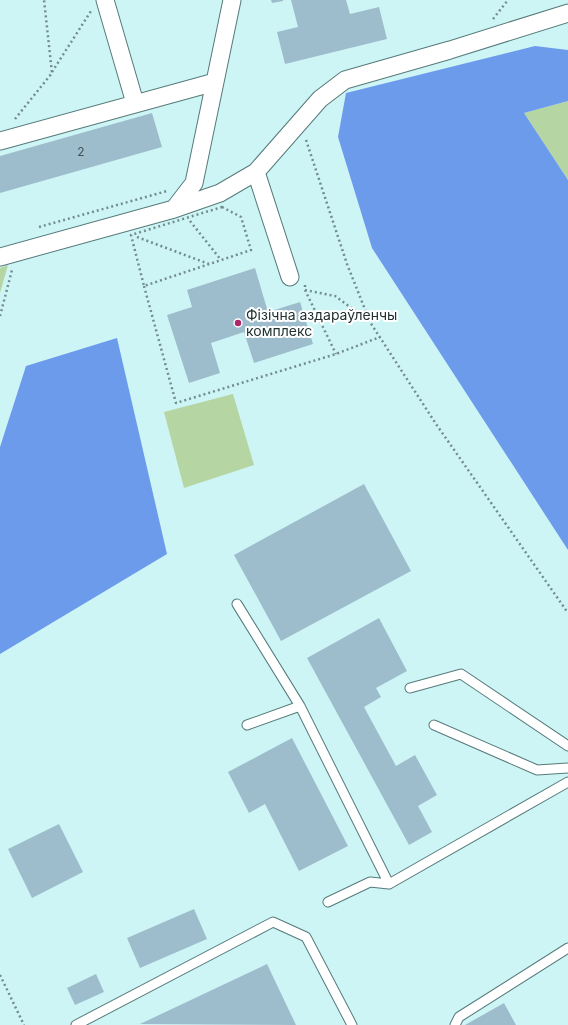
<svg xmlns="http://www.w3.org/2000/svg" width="568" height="1025" font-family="Inter,sans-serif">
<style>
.green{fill:#b5d5a2}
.water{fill:#6c9beb}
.building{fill:#9ebdcc}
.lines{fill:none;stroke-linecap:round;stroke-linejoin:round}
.service-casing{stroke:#567a7a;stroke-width:11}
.minor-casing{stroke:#567a7a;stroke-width:19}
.path{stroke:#738d8e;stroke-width:2.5;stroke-dasharray:2 3;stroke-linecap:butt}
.service{stroke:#fff;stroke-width:9}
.minor{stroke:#fff;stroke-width:17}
.poi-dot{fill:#ad266b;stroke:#fff;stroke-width:1.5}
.labels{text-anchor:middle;stroke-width:4;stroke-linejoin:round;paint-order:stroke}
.number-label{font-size:12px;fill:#405357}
.poi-label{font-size:14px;fill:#213030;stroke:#fff;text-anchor:start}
</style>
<rect width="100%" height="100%" fill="#cef5f6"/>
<path class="green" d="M568,101V180L524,113Z
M8,265L0,293V268Z
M233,394L254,465L184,488L164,412Z"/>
<path class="water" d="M535,46L568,50V101L524,113L568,180V550L372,248L338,137L346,93Z
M117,338L167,554L0,654V447L26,366Z"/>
<path class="building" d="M271,0H283V1L272,3Z
M291,0H346L350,14L379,7L387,39L285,64L277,32L298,27Z
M152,113L162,147L0,193V156Z
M255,268L268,312L300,302L313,344L254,363L244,332L211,343L220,373L189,383L167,315L192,307L187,290Z
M364,484L411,571L281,641L234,555Z
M379,618L407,671L376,688L381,697L364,707L396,766L415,755L437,795L418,806L432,832L409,845L307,658Z
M292,738L348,846L299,871L265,804L249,813L228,772Z
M59,824L83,872L32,898L8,849Z
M194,909L207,939L140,968L127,938Z
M267,964L296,1025L140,1024Z
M96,974L104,992L75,1005L67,988Z
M504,1003L516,1025H465Z"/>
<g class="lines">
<g class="service-casing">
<path id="service" d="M237,604L300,706L389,884
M410,688L461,674L568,746
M247,725L300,706
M434,725L537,770L568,768
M328,902L370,882L389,884L568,782
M76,1025L273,922L306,937L352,1025
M455,1025L459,1017L568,948"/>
</g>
<g class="minor-casing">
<path id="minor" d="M105,0L135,103
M0,141L215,82
M256,172L290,277
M174,209L194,183L232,0
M0,257L174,209L220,193L256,172L320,99L345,80L450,50L568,13"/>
</g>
<path class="path" d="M493,19L508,0
M52,72L91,11
M15,119L52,73L44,0
M306,140L347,264L370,322L436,424L568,613
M222,207L241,217L251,250L144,286L131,235Z
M190,221L221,260
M39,227L167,191
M137,237L209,264
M305,285V290L335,296L369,321
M144,286L176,403L336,354L380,337
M305,290L336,354
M0,316L12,270
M0,975L24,1025"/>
<use href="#service" class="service"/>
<use href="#minor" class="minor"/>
</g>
<circle class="poi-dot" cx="238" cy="323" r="4"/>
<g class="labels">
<g class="number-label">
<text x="81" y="156">2</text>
</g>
<g class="poi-label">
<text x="246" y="320">Фізічна аздараўленчы<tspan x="246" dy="16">комплекс</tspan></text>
</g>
</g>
</svg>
